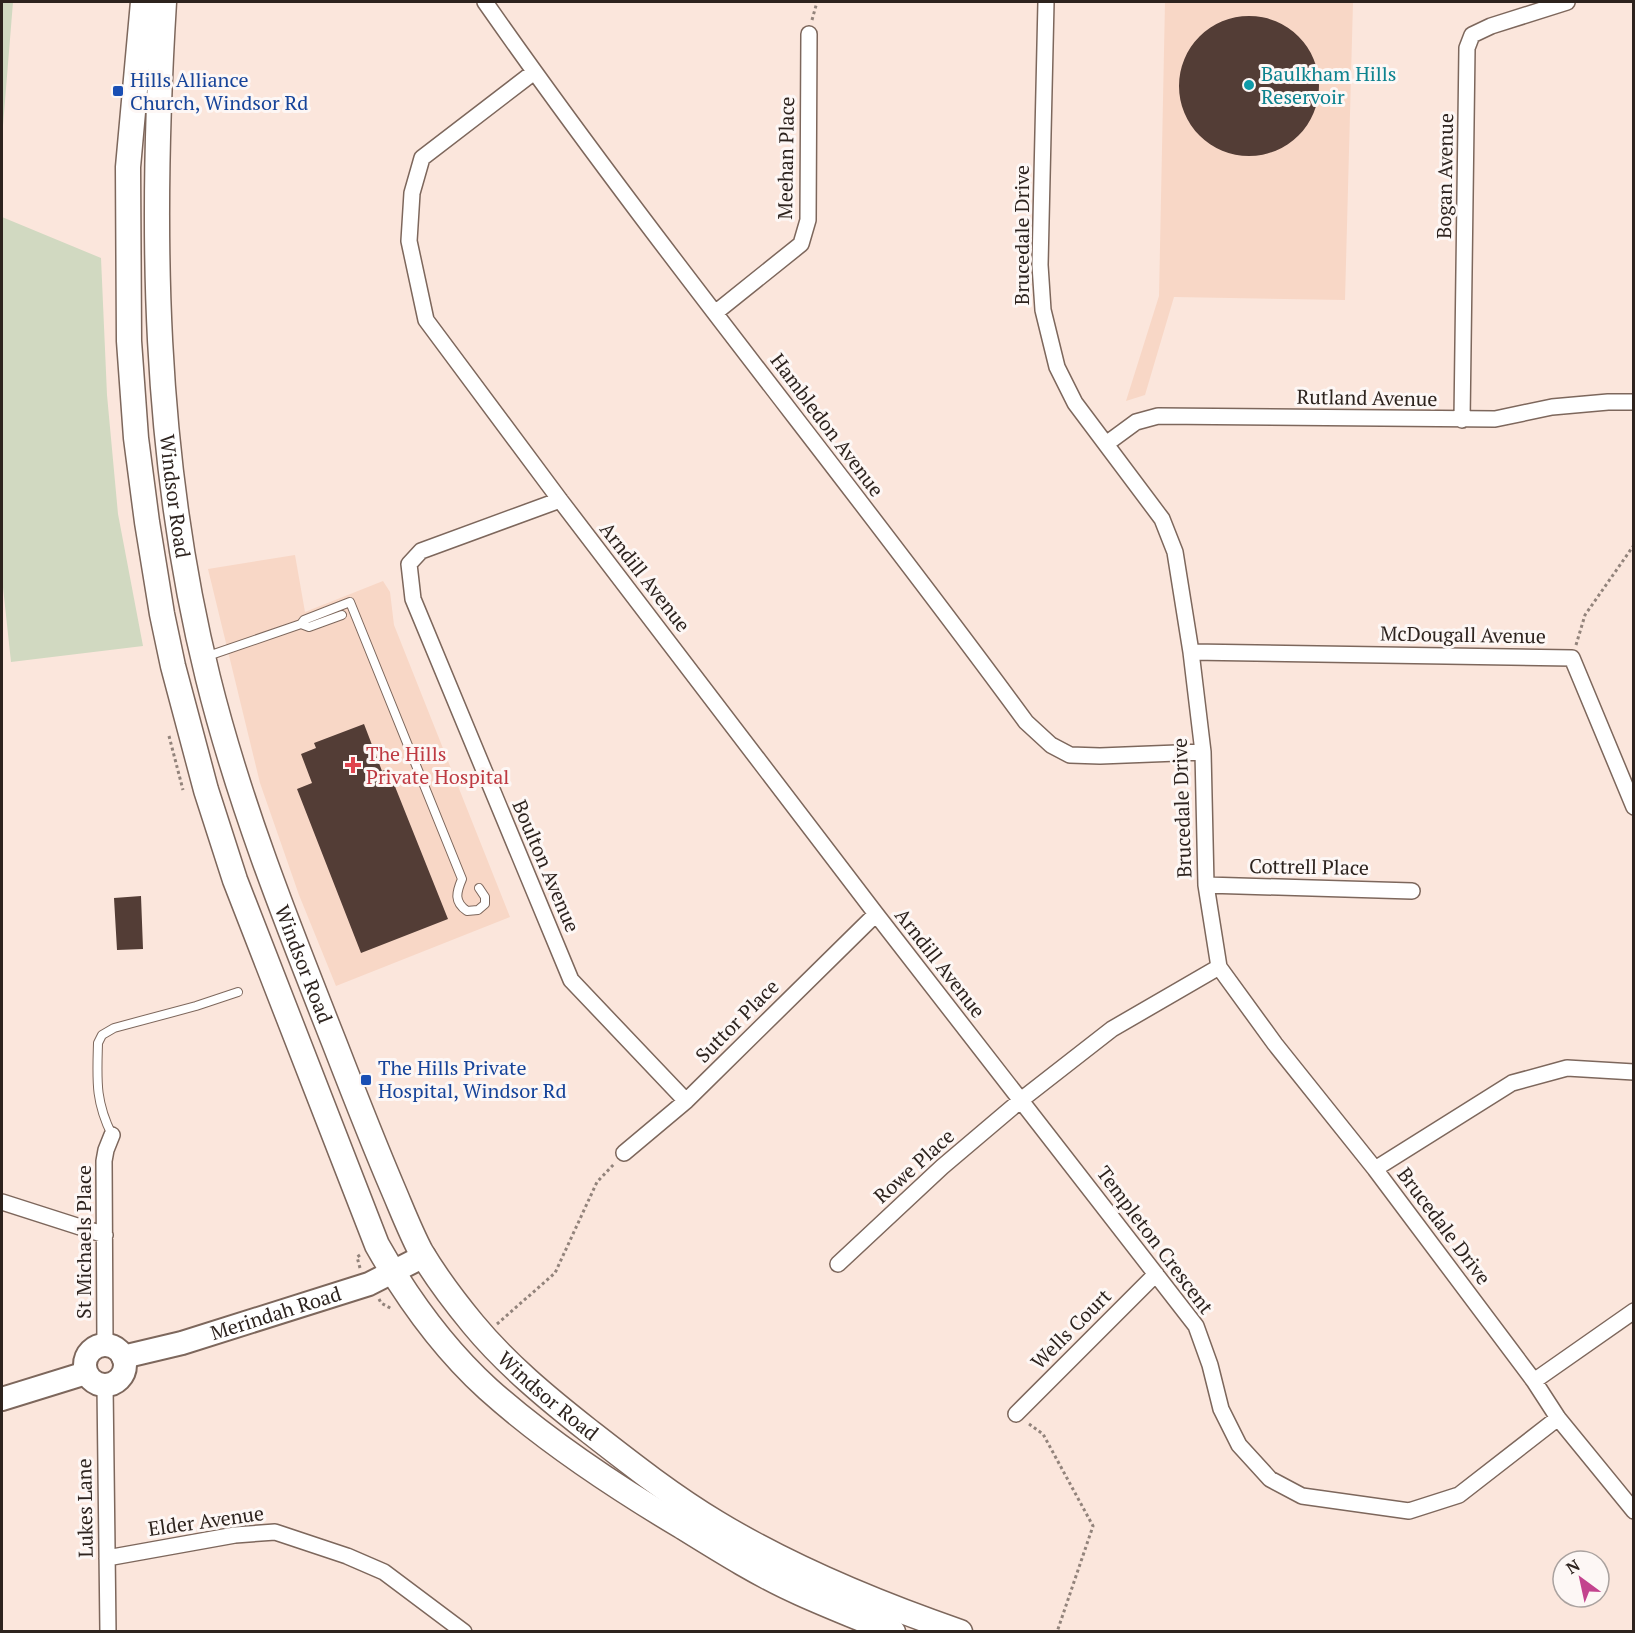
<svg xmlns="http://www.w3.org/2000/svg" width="1635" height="1633" font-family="'PT Serif',serif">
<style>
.built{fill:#f8d7c6}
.green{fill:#d1d9c1}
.building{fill:#533d36}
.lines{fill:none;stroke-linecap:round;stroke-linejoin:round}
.lane-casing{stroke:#7d675c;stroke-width:10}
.street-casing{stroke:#7d675c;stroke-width:18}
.secondary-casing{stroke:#7d675c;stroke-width:26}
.primary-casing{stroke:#7d675c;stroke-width:27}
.path{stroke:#92837b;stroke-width:3;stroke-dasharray:3 3;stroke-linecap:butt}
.lane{stroke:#fff;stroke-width:8}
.street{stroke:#fff;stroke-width:15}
.secondary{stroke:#fff;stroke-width:22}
.primary{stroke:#fff;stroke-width:24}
.culture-dot{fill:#0f9aa8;stroke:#fdf7f5;stroke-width:2}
.transit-dot{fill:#1a4fb4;stroke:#fdf7f5;stroke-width:2}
.health-dot{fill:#e0444e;stroke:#fdf7f5;stroke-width:2}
.labels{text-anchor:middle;stroke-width:6;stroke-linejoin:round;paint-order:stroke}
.culture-label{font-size:20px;fill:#0d838f;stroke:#fdf7f5;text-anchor:start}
.transit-label{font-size:20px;fill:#164399;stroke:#fdf7f5;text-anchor:start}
.street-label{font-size:20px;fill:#2d231e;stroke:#fdf7f5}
.health-label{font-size:20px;fill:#be3a42;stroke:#fdf7f5;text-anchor:start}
</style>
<rect width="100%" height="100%" fill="#fbe6dc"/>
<path class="built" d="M1165,2H1353L1345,300L1174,297L1145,395L1126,401L1159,296Z
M295,555L305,612L383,581L390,592L394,625L510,917L336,986L299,895L260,783L208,569Z"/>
<path class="green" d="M2,2H13L2,138Z
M2,217L101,258L107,395L118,514L143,646L11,662L2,578Z"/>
<path class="building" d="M1179 86a70 70 0 1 1 140 0a70 70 0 1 1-140 0Z
M364,724L382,771L388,769L448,919L361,953L297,789L312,783L301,754L316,748L314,743Z
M141,896L143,949L117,950L114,898Z"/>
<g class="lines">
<g class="lane-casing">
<path id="lane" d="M301,624L309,627L342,615
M205,657L301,624L304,620L350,602L462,879C456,893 454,902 467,911L478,910L485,904V897L479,888
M112,1135C95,1101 97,1080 98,1043L102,1035L114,1028L196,1006L238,992"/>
</g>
<g class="street-casing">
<path id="street" d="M485,2C657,248 849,480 1026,722L1051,745L1070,755L1100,756L1203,752
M1046,2L1040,265L1043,310L1057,367L1075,403L1162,519L1175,552L1191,652L1203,752L1206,885L1219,967L1275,1044L1375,1169L1534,1381L1558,1418L1634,1511
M534,72L422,158L412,193L409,241L426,320L560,500L876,914L1196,1326L1210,1365L1221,1409L1239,1445L1270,1479L1302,1496L1409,1511L1459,1495L1558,1418
M715,313L801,244L808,220L809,34
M1462,420L1467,48L1472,35L1491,26L1567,2
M1106,444L1136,422L1158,416L1495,419L1552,407L1608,402H1634
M560,500L421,551L409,564L413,599L571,980L686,1101
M1191,652L1572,658L1634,807
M1206,885L1412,891
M624,1153L686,1101L876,914
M1375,1169L1512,1083L1567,1068L1634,1072
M2,1202L105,1235
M838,1264L942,1167L1021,1100L1112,1029L1219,967
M105,1345L104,1161L106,1150L112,1135
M1534,1381L1634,1311
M105,1385L108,1632
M1016,1414L1156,1274
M107,1558L235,1535L275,1532L347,1556L384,1572L464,1632"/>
</g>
<g class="secondary-casing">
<g id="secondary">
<circle cx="105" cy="1365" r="20"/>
<path id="s1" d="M123,1357L182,1343L369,1284L424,1256"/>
<path d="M2,1399L86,1373"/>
</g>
</g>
<g class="primary-casing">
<g id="primary">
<path d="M143,2L128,167L129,341L136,438L147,522L162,614L173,666L206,790L235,880L377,1245C407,1298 443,1348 488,1389C547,1442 614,1486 681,1526C718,1549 761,1576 800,1593C831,1607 862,1619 893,1632"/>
<path id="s2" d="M164,2C150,228 153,457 208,678C239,803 287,923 334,1042C353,1091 372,1140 393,1189C402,1210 410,1231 421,1252C436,1277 454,1301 473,1324C506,1364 547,1398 589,1431C630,1463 672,1496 717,1523C793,1569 876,1603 960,1632"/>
</g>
</g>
<path class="path" d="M812,20L817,2
M1576,645L1585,615L1634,545
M169,736L183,790
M360,1268L357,1257L360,1255
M379,1299L381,1303L392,1309
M497,1324L555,1273L597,1182L615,1163
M1029,1424L1043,1434L1093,1526L1057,1632"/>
<use href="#lane" class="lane"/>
<use href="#street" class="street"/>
<use href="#secondary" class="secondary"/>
<use href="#primary" class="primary"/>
</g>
<circle class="culture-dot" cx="1249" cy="85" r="6"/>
<g class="transit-dot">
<rect x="112" y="85" width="12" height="12" rx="3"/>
<rect x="360" y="1074" width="12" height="12" rx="3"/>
</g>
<path class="health-dot" d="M350 756h6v6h6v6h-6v6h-6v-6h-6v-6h6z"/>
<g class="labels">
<g class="culture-label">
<text x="1261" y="81">Baulkham Hills<tspan x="1261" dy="23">Reservoir</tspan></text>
</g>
<g class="transit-label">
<text x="130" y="87">Hills Alliance<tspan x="130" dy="23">Church, Windsor Rd</tspan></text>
<text x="378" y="1075">The Hills Private<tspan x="378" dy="23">Hospital, Windsor Rd</tspan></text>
</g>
<g class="street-label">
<text transform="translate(786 158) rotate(-89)" y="7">Meehan Place</text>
<text transform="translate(1445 176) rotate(-89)" y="7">Bogan Avenue</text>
<text transform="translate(1022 235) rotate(-90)" y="7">Brucedale Drive</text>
<text transform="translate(1367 398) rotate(1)" y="7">Rutland Avenue</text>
<text transform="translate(827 425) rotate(53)" y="7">Hambledon Avenue</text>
<text dy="7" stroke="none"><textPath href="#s2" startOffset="495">Windsor Road</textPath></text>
<text transform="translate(645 577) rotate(52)" y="7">Arndill Avenue</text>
<text transform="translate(1463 635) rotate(1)" y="7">McDougall Avenue</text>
<text transform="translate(1182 808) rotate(-92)" y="7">Brucedale Drive</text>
<text transform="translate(546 866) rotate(67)" y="7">Boulton Avenue</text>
<text transform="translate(1309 867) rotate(1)" y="7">Cottrell Place</text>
<text transform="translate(940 963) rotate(52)" y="7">Arndill Avenue</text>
<text dy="7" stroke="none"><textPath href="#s2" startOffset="982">Windsor Road</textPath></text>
<text transform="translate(737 1021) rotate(-45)" y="7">Suttor Place</text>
<text transform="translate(914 1166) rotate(-42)" y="7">Rowe Place</text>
<text transform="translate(1444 1226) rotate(53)" y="7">Brucedale Drive</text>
<text transform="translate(1155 1240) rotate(53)" y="7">Templeton Crescent</text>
<text transform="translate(84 1242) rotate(-90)" y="7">St Michaels Place</text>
<text dy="7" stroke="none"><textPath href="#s1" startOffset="159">Merindah Road</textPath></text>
<text transform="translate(1071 1329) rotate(-45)" y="7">Wells Court</text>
<text dy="7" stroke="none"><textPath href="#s2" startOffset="1486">Windsor Road</textPath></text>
<text transform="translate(85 1508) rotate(-91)" y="7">Lukes Lane</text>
<text transform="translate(206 1521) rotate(-8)" y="7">Elder Avenue</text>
</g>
<g class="health-label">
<text x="366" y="761">The Hills<tspan x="366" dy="23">Private Hospital</tspan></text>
</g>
</g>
<rect width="1635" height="1633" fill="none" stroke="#2d231e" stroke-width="6"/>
<g transform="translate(1581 1579) rotate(327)"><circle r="28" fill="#fdf7f5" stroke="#aaa29f" stroke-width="1.5"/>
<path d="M0-4.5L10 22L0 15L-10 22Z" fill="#c3438e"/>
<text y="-9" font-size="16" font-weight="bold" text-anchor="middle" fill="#2d231e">N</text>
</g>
</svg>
